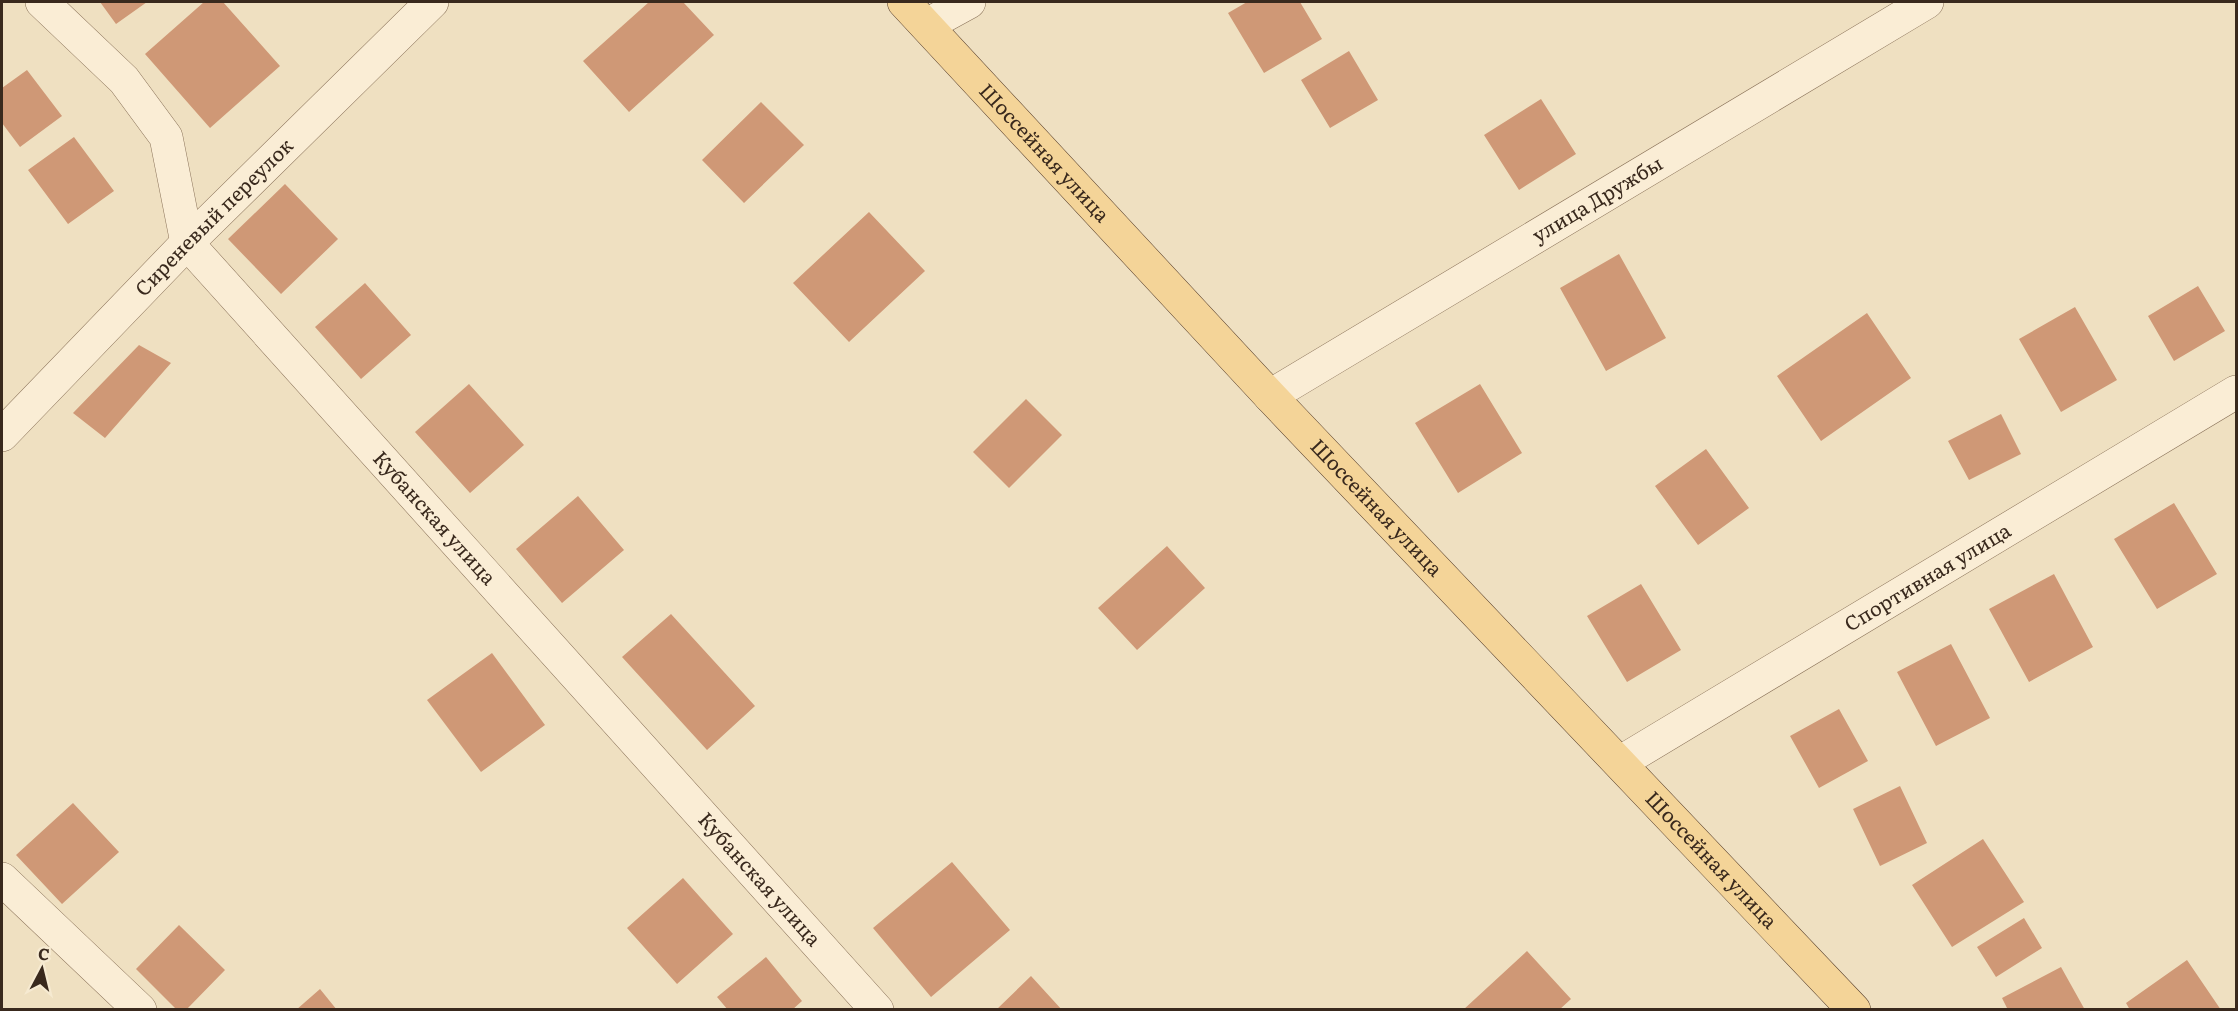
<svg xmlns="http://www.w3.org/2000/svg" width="2238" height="1011" font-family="Literata,serif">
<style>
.building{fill:#cf9876}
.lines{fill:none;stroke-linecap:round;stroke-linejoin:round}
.minor-casing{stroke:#897158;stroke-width:34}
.major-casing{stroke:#573f2d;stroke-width:34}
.minor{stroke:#faedd5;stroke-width:33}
.major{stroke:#f4d498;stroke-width:33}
.labels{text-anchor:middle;stroke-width:6;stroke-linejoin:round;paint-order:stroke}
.street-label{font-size:20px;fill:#39291d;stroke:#f6ead1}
</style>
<rect width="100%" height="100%" fill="#efe0c1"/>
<path class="building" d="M100,2H147L116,24Z
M204,2H223L280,66L210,128L145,54Z
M649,2H683L714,35L629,112L583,61Z
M1247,2H1300L1322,39L1264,73L1228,13Z
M1349,51L1378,100L1330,128L1301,80Z
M27,70L62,116L20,147L2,123V88Z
M1541,99L1576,154L1519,190L1484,135Z
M761,102L804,145L744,203L702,160Z
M74,137L114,191L68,224L28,170Z
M285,184L338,239L281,294L228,239Z
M869,212L925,271L849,342L793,283Z
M1619,254L1666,338L1606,371L1560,288Z
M365,283L411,335L361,379L315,327Z
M2198,286L2225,331L2174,361L2148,316Z
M2075,307L2117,380L2061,412L2019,339Z
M1867,313L1911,378L1821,441L1777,376Z
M139,345L171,363L105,438L73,413Z
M469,384L524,445L470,493L415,432Z
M1480,384L1522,453L1458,493L1415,423Z
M1026,399L1062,435L1009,488L973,452Z
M2001,414L2021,454L1969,480L1948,441Z
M1706,449L1749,508L1698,545L1655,486Z
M578,496L624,550L562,603L516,549Z
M2174,503L2217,574L2157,609L2114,539Z
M1167,546L1205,588L1137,650L1098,608Z
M2054,574L2093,647L2029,682L1989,609Z
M1641,584L1681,650L1627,682L1587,616Z
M671,614L755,706L707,750L622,657Z
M1951,644L1990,718L1936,746L1897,672Z
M492,653L545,725L481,772L427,700Z
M1839,709L1868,761L1819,788L1790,736Z
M1900,786L1927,843L1880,866L1853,809Z
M73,803L119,852L62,904L16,855Z
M1983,839L2024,902L1952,947L1912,885Z
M952,862L1010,930L931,997L873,928Z
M683,878L733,934L677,984L627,928Z
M2024,918L2042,948L1996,977L1977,947Z
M179,925L225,970L186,1010H177L136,969Z
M1527,951L1571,999L1559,1010H1463Z
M766,957L802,1001L792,1010H728L717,997Z
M2187,960L2221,1010H2130L2126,1003Z
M2061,967L2085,1010H2008L2002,998Z
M1031,976L1062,1010H996Z
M320,989L337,1010H296Z"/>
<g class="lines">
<g class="minor-casing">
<g id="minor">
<path id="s1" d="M42,2L124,80L166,137L187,243L877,1010"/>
<path d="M927,25L969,2"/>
<path id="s2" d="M1270,396L1927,2"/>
<path id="s3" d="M2,435L187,243L432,2"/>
<path id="s4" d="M1621,762L2236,392"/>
<path d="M2,879L140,1010"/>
</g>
</g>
<g class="major-casing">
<g id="major">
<path id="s5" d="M904,2L1270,396L1854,1010"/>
</g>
</g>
<use href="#minor" class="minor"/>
<use href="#major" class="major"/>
</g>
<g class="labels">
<g class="street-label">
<text dy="7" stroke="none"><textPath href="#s5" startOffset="206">Шоссейная улица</textPath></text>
<text dy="7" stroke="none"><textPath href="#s2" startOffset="382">улица Дружбы</textPath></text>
<text dy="7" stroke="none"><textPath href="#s3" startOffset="304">Сиреневый переулок</textPath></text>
<text dy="7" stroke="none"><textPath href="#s5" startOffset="692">Шоссейная улица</textPath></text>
<text dy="7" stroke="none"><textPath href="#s1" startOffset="662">Кубанская улица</textPath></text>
<text dy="7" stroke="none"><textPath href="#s4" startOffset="358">Спортивная улица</textPath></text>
<text dy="7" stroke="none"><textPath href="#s5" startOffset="1178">Шоссейная улица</textPath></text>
<text dy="7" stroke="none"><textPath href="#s1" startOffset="1148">Кубанская улица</textPath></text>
</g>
</g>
<rect width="2238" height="1011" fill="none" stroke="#39291d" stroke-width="6"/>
<g transform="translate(42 969) rotate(7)" stroke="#f6ead1" stroke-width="4.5" paint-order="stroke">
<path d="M0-4.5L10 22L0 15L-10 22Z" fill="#39291d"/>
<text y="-9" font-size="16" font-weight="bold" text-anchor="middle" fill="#39291d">С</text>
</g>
</svg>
